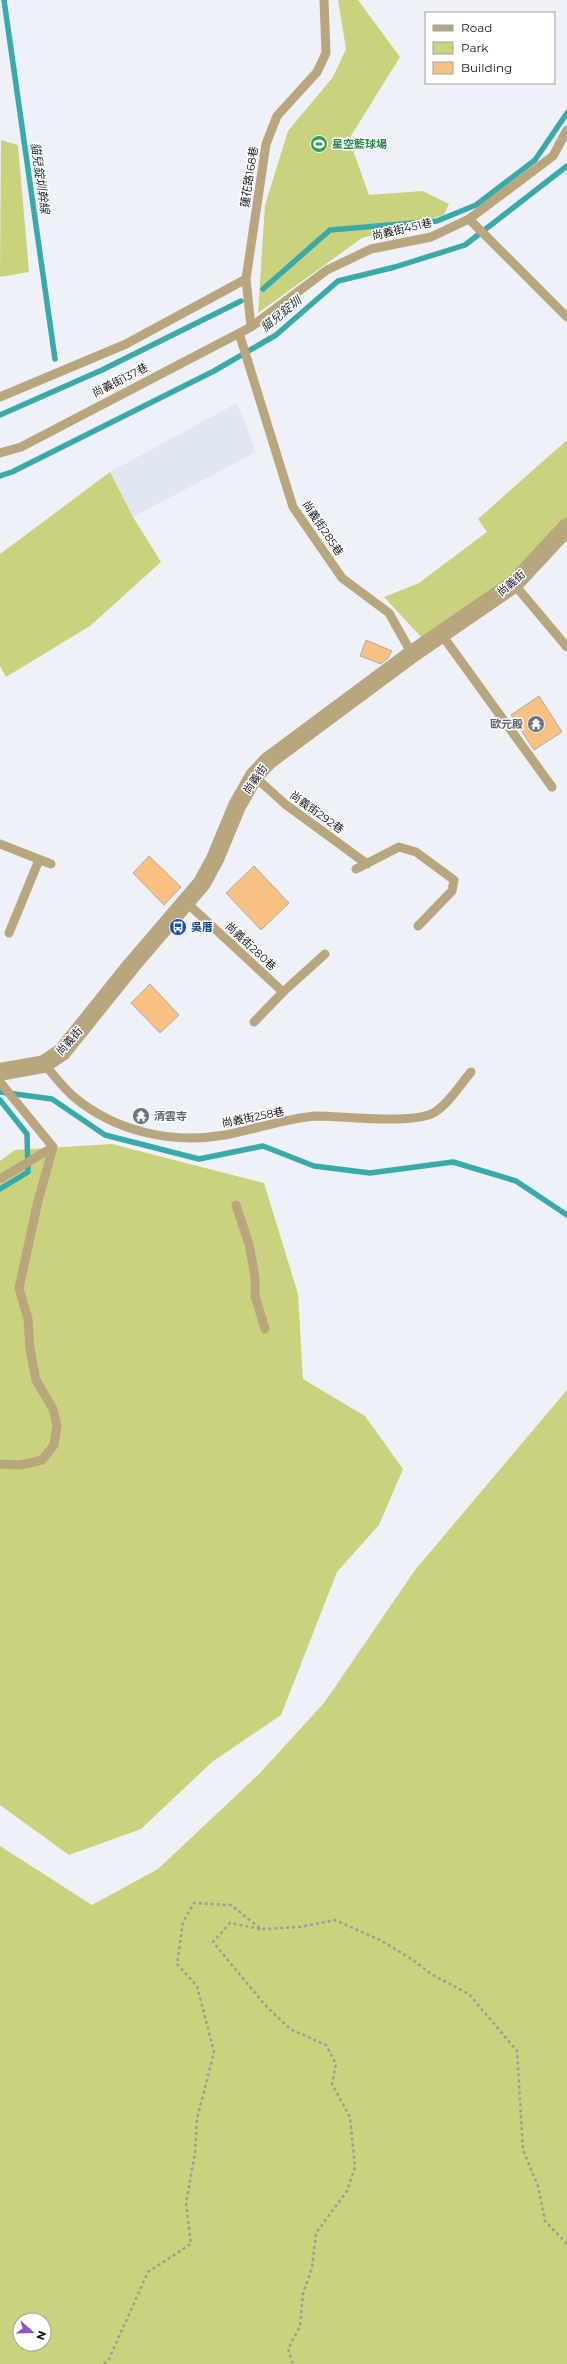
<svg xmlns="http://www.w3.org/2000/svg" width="567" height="2364" font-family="Montserrat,'Noto Sans TC',sans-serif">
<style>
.built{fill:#e0e6f4}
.green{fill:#cbd27d;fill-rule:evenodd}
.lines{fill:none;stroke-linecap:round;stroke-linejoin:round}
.stream{stroke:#3aa9aa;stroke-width:5.5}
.building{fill:#f8c081;stroke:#b1aba6}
.path{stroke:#9b9da2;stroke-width:2.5;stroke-dasharray:3 3;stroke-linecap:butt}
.service{stroke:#b9a67f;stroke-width:9}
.minor{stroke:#b9a67f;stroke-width:18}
.labels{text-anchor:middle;stroke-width:3;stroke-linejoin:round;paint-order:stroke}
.leisure-label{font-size:11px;font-weight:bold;fill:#27864d;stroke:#fff;text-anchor:start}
.street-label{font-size:11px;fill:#141518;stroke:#fff}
.worship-label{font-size:11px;font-weight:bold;fill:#5b616d;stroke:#fff;text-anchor:end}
.transit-label{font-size:11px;font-weight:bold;fill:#164399;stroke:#fff;text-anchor:start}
.water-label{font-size:12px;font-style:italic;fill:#203a3a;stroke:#fff}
</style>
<rect width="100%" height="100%" fill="#eef1f8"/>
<path class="built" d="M237,403L256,452L133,517L110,472Z"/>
<path class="green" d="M338,0H358L400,57L349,139L369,195L423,191L449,204L444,215L362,238L258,313L265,205L288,131L333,77L346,49Z
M1,140L18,145L29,272L0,277Z
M567,440V520L507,581L422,638L384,597L419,583L487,532L478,519Z
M110,472L133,517L161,562L90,626L6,677L0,666V554Z
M112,1144L264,1183L298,1294L303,1379L365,1416L403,1469L379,1525L337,1572L281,1715L212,1762L141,1829L69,1855L0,1805V1161L15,1150Z
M567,1390V2364H0V1846L92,1905L158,1869L259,1774L324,1703L415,1570ZM20,2320H44V2344H20Z"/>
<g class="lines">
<path class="stream" d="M4,0L55,359
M263,289L330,230L437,221L476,205L535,160L567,113
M0,415L102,370L241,301
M0,476L12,472L214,371L276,335L338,281L395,267L465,245L567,166
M0,1092L52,1099L105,1135L199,1159L263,1146L314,1166L370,1173L453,1162L516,1181L567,1215
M0,1100L27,1134L28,1172L0,1189"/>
</g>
<path class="building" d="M366,640L392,651L388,658L381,664L360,656Z
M539,696L562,732L534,750L511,715Z
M149,856L181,887L164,905L133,873Z
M254,866L289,903L261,930L226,893Z
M150,984L179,1015L160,1033L131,1003Z"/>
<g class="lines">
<path class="path" d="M260,1929L230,1923L213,1942L265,2005L290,2029L326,2045L336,2064L332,2084L350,2117L355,2167L347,2191L316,2233L312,2268L303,2294L300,2326L288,2349L293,2364
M104,2364L109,2359L148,2272L191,2244L186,2203L195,2153L197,2119L214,2052L197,1986L177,1964L183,1922L194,1903L231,1905L261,1929L300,1927L335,1920L382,1941L413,1960L431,1974L469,1994L517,2051L523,2150L538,2186L545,2221L567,2244"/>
<path class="service" d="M469,219L567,317
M251,327L246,279L266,144L277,116L317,72L326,53L324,0
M239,333L293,507L342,578L389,613L412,654
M0,397L126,344L246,279
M0,453L21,447L251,327L327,270L371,249L431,237L469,219L553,156L567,130
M514,584L567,647
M442,635L552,787
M254,776L285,804L367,864
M0,844L51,864
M356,869L399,847L416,852L454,880L452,891L418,926
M186,902L283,992
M9,933L39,860
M254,1022L283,992L325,954
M44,1064C54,1075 63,1088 74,1097C116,1132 172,1144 225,1135C253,1130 291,1117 317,1116C343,1116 415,1125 435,1112C449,1103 460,1085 471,1072
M0,1082L53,1147
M0,1179L53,1147
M236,1205L249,1244L255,1277V1296L265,1329
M0,1464L21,1465L42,1460L54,1445L57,1425L53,1409L36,1380L30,1349L28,1319L19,1288L38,1201L53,1147"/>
<path class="minor" d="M0,1072L44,1064L62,1052L131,966L202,883L215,859L237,806L254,776L268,761L412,654L514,584L567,527"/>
</g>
<defs>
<g id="stadium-disc" transform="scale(0.9)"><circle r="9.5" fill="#2e9e5b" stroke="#fff"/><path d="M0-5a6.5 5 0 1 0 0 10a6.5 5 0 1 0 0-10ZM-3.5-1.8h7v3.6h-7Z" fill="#fff"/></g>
<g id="temple-disc" transform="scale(0.9)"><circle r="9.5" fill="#6b7280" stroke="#fff"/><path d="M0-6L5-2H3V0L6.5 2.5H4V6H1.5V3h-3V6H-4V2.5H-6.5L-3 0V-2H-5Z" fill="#fff"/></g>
<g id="bus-disc" transform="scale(0.9)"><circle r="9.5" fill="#1a4fb4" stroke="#fff"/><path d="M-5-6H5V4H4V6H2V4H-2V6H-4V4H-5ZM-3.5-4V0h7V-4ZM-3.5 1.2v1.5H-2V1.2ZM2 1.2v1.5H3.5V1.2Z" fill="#fff"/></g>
</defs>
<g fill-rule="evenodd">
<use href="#stadium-disc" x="319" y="144"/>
<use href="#temple-disc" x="536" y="724"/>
<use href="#bus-disc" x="178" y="927"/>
<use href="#temple-disc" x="141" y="1116"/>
</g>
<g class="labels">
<g class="leisure-label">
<text x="332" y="148">星空籃球場</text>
</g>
<g class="street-label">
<text transform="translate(249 177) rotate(-81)" y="4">蓮花路168巷</text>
<text transform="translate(402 229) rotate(-13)" y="4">尚義街451巷</text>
<text transform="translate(120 380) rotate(-27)" y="4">尚義街137巷</text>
<text transform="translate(323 528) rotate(56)" y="4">尚義街285巷</text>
<text transform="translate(511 583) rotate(-41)" y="4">尚義街</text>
<text transform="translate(255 779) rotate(-55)" y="4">尚義街</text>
<text transform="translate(317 812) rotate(36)" y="4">尚義街292巷</text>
<text transform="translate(251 946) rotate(43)" y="4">尚義街280巷</text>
<text transform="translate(69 1041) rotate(-48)" y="4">尚義街</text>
<text transform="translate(253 1117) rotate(-11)" y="4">尚義街258巷</text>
</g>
<g class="worship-label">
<text x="523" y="728">歐元殿</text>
<text x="154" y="1120" text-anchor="start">清雲寺</text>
</g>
<g class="transit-label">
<text x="191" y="931">吳厝</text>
</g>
<g class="water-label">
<text transform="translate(40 178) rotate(82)" y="4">貓兒錠圳幹線</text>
<text transform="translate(281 314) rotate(-39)" y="4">貓兒錠圳</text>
</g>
</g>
<rect x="425" y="12" width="130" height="72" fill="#ffffff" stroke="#a1a1a3"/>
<rect x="433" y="25" width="20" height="6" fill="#b9a67f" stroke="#a1a1a3"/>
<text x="461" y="32" font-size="12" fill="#141518">Road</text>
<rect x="433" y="42" width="20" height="12" fill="#cbd27d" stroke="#a1a1a3"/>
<text x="461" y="52" font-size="12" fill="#141518">Park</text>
<rect x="433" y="62" width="20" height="12" fill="#f8c081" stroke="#a1a1a3"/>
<text x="461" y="72" font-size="12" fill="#141518">Building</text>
<g transform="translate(32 2332) rotate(110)"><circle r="19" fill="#ffffff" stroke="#a1a1a3"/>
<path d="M0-3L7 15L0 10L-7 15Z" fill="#8e52c9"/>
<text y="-6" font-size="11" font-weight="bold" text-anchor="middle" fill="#141518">N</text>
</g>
</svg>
